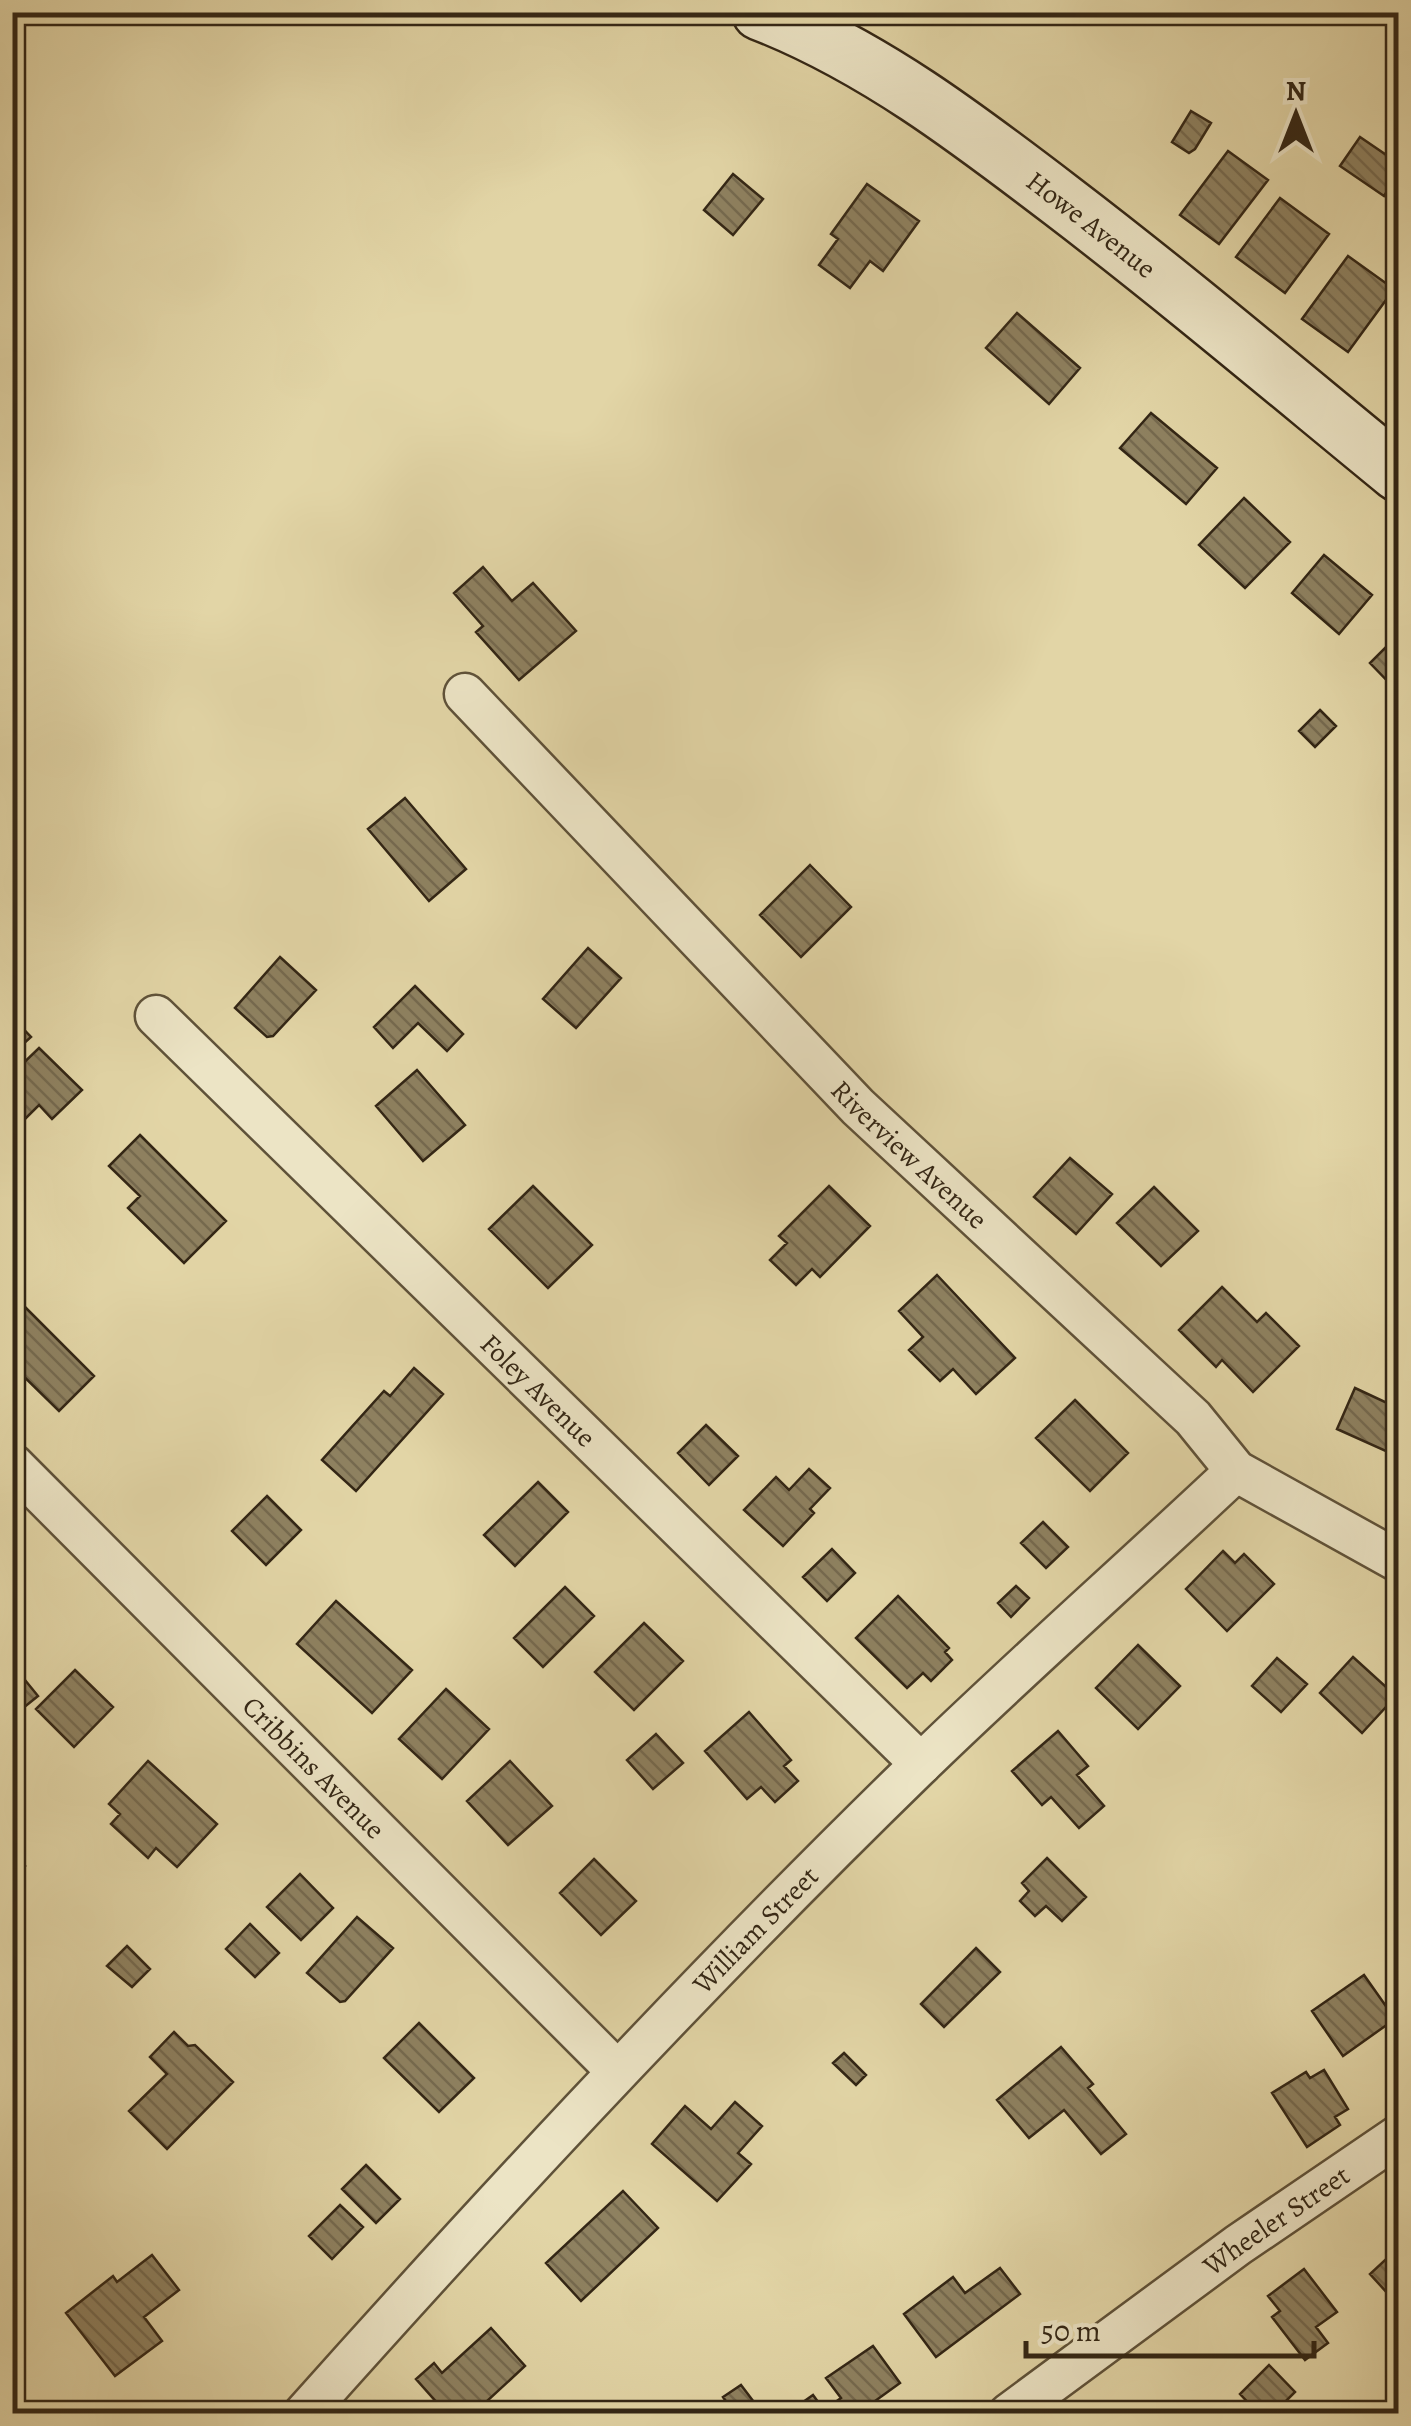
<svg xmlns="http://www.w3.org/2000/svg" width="1411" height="2426" font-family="Alegreya,serif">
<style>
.building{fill:url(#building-back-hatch);stroke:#332615;stroke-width:2.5}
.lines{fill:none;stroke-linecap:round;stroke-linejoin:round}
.street-casing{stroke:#5f5239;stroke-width:45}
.secondary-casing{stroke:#332615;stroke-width:60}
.street{stroke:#ece4c5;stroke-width:40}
.secondary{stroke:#ece4c5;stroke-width:55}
.labels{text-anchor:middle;stroke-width:9;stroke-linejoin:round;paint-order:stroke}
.street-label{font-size:28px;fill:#332615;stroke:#ece4c5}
</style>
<defs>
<pattern id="building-back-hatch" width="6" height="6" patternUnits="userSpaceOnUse" patternTransform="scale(2.5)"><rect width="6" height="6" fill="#8e8160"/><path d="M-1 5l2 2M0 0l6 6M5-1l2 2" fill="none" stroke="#75694e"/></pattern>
</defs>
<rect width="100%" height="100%" fill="#e2d5a6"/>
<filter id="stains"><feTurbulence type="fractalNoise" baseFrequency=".002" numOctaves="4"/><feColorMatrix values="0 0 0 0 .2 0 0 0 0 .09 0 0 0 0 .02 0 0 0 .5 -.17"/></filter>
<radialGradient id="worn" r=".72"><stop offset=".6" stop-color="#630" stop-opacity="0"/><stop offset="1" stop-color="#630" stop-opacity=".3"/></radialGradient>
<path class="building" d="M1191,111L1211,123L1195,149L1189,153L1172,142Z
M1360,137L1398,163V174L1384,196L1340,166Z
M1228,151L1268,180L1219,244L1180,215Z
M733,174L763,199L733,235L704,210Z
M867,184L919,221L883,271L870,261L850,288L819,265L838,239L831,234Z
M1280,198L1329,234L1285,293L1236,257Z
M1348,256L1394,289L1348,352L1302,319Z
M1017,313L1080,368L1049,404L986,348Z
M1151,413L1217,468L1186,504L1120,448Z
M1244,498L1290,542L1245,588L1199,545Z
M1324,555L1372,595L1339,634L1292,593Z
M483,567L512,601L533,583L576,631L519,680L476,632L483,626L454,593Z
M1398,635V692L1370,663Z
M1320,710L1336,726L1315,747L1299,731Z
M405,798L466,869L429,901L368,829Z
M810,865L851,907L801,957L760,915Z
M588,948L621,978L576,1028L543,999Z
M280,957L316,990L273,1036L267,1037L235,1008Z
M415,986L463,1034L447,1051L418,1023L393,1048L374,1027Z
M12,1017L31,1037L12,1054Z
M39,1048L82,1090L52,1119L39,1105L25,1119L12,1107V1090L18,1084L12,1074Z
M417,1070L465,1125L423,1161L376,1106Z
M140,1135L226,1221L184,1263L128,1208L140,1196L109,1166Z
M1070,1158L1112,1194L1076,1234L1034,1197Z
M533,1186L592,1245L548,1288L489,1229Z
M829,1186L870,1226L820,1277L812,1269L796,1285L770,1260L787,1243L779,1236Z
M1154,1187L1198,1231L1161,1266L1117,1223Z
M937,1275L1015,1358L976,1394L953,1369L940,1381L909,1350L923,1337L899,1311Z
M1222,1287L1257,1322L1266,1313L1299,1346L1253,1392L1222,1360L1216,1367L1179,1330Z
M23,1305L94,1376L59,1411L12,1365V1315Z
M414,1368L443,1394L356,1491L322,1460L384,1391L390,1396Z
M1355,1388L1398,1408V1474L1388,1469L1395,1455L1337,1429Z
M1075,1400L1128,1453L1090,1491L1036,1438Z
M706,1425L738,1456L709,1485L678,1453Z
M809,1469L830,1488L810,1509L814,1513L783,1546L744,1510L776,1477L789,1490Z
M538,1482L568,1512L515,1566L484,1535Z
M267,1496L301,1530L266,1565L232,1531Z
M1043,1522L1068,1547L1046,1568L1021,1543Z
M832,1549L855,1573L827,1601L803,1577Z
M1223,1551L1235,1563L1244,1554L1274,1584L1227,1631L1186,1589Z
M1016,1586L1029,1598L1011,1617L998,1603Z
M565,1587L594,1616L543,1667L514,1638Z
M898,1596L949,1648L945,1652L952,1660L931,1681L923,1673L907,1688L856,1638Z
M336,1601L412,1670L372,1713L297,1644Z
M644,1623L683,1661L634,1710L595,1672Z
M1138,1645L1180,1686L1138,1729L1096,1688Z
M1353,1657L1396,1696L1362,1733L1320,1693Z
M1277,1658L1307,1684L1281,1712L1252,1686Z
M12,1664L38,1696L12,1717Z
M75,1670L113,1707L74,1747L36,1709Z
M446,1689L489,1729L442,1779L399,1739Z
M749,1712L791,1760L784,1766L798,1781L775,1802L761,1787L747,1799L705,1751Z
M1058,1731L1088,1766L1077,1775L1104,1806L1079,1828L1051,1797L1042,1805L1012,1771Z
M656,1734L683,1763L653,1789L627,1760Z
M148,1761L217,1824L177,1867L156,1848L148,1858L111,1824L120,1814L109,1804Z
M510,1761L552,1806L508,1845L467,1801Z
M12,1853L25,1866L12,1878Z
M1047,1858L1086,1897L1062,1921L1046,1906L1035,1916L1020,1901L1029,1891L1022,1883Z
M594,1859L636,1901L601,1935L560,1893Z
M300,1874L333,1908L301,1940L267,1907Z
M357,1917L393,1948L345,2001L340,2002L307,1973Z
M250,1924L279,1953L255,1977L226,1949Z
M127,1946L150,1969L132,1987L107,1966Z
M976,1948L1000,1972L944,2027L921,2004Z
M1364,1975L1395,2019L1343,2056L1312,2011Z
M419,2023L474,2078L439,2112L384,2058Z
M174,2032L188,2046L195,2045L233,2082L167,2149L129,2111L167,2074L150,2057Z
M1061,2047L1093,2084L1088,2088L1126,2134L1101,2154L1064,2110L1029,2138L997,2100Z
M844,2053L866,2075L856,2085L833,2063Z
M1324,2070L1348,2109L1335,2117L1340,2125L1307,2147L1272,2093L1306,2072L1310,2078Z
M735,2102L762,2126L738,2153L751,2164L717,2201L652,2144L685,2106L711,2129Z
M366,2165L400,2199L376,2223L342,2189Z
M623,2191L658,2228L581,2301L546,2263Z
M340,2205L363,2227L332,2259L309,2236Z
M1398,2248V2305L1370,2274Z
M152,2255L179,2290L144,2317L162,2341L115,2376L66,2313L113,2276L117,2282Z
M1000,2268L1020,2294L936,2357L904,2314L953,2277L965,2293Z
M1304,2269L1337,2312L1316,2327L1328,2343L1305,2360L1272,2317L1280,2311L1268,2296Z
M491,2328L525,2366L473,2414H447L416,2379L434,2363L442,2373Z
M873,2346L900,2383L857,2414H796L793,2409L813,2395L824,2410L841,2398L826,2378Z
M1269,2365L1295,2392L1273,2414H1259L1240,2394Z
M741,2385L763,2414H735L723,2397Z
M1320,2402L1338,2404L1337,2414H1313L1317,2413Z"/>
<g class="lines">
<g class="street-casing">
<g id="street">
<path id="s1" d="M465,694L858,1107L1193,1418L1236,1471L1398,1561"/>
<path id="s2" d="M156,1016L921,1764"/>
<path id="s3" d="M12,1464L617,2071"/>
<path id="s4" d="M304,2414C503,2191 706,1973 920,1765C1023,1665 1131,1570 1236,1471"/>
<path id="s5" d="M1009,2414L1238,2245L1398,2136"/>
</g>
</g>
<g class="secondary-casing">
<g id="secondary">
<path id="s6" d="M760,12C871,55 968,129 1062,201C1176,288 1287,382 1398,473"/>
</g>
</g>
<use href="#street" class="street"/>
<use href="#secondary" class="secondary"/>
</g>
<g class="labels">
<g class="street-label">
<text dy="10" stroke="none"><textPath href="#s6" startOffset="395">Howe Avenue</textPath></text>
<text dy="10" stroke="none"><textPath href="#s1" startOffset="640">Riverview Avenue</textPath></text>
<text dy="10" stroke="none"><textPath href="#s2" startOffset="535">Foley Avenue</textPath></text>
<text dy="10" stroke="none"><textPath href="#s3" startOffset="428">Cribbins Avenue</textPath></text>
<text dy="10" stroke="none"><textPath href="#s4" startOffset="662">William Street</textPath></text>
<text dy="10" stroke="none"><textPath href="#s5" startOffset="330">Wheeler Street</textPath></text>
</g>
</g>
<rect width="1411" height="2426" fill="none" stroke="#e2d5a6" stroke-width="50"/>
<rect x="15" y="15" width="1381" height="2396" fill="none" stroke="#332615" stroke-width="5"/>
<rect x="25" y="25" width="1361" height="2376" fill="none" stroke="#332615" stroke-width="2.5"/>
<g transform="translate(1296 115)" stroke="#ece4c5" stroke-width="8" paint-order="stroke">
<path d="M0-8L18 38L0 25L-18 38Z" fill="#332615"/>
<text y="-15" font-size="28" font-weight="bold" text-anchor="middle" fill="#332615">N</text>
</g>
<path d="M1026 2341v15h288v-15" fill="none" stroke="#332615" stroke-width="5"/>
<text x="1041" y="2341" font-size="30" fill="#332615" stroke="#ece4c5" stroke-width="8" paint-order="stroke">50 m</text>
<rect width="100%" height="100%" filter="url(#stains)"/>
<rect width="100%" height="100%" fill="url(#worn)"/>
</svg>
